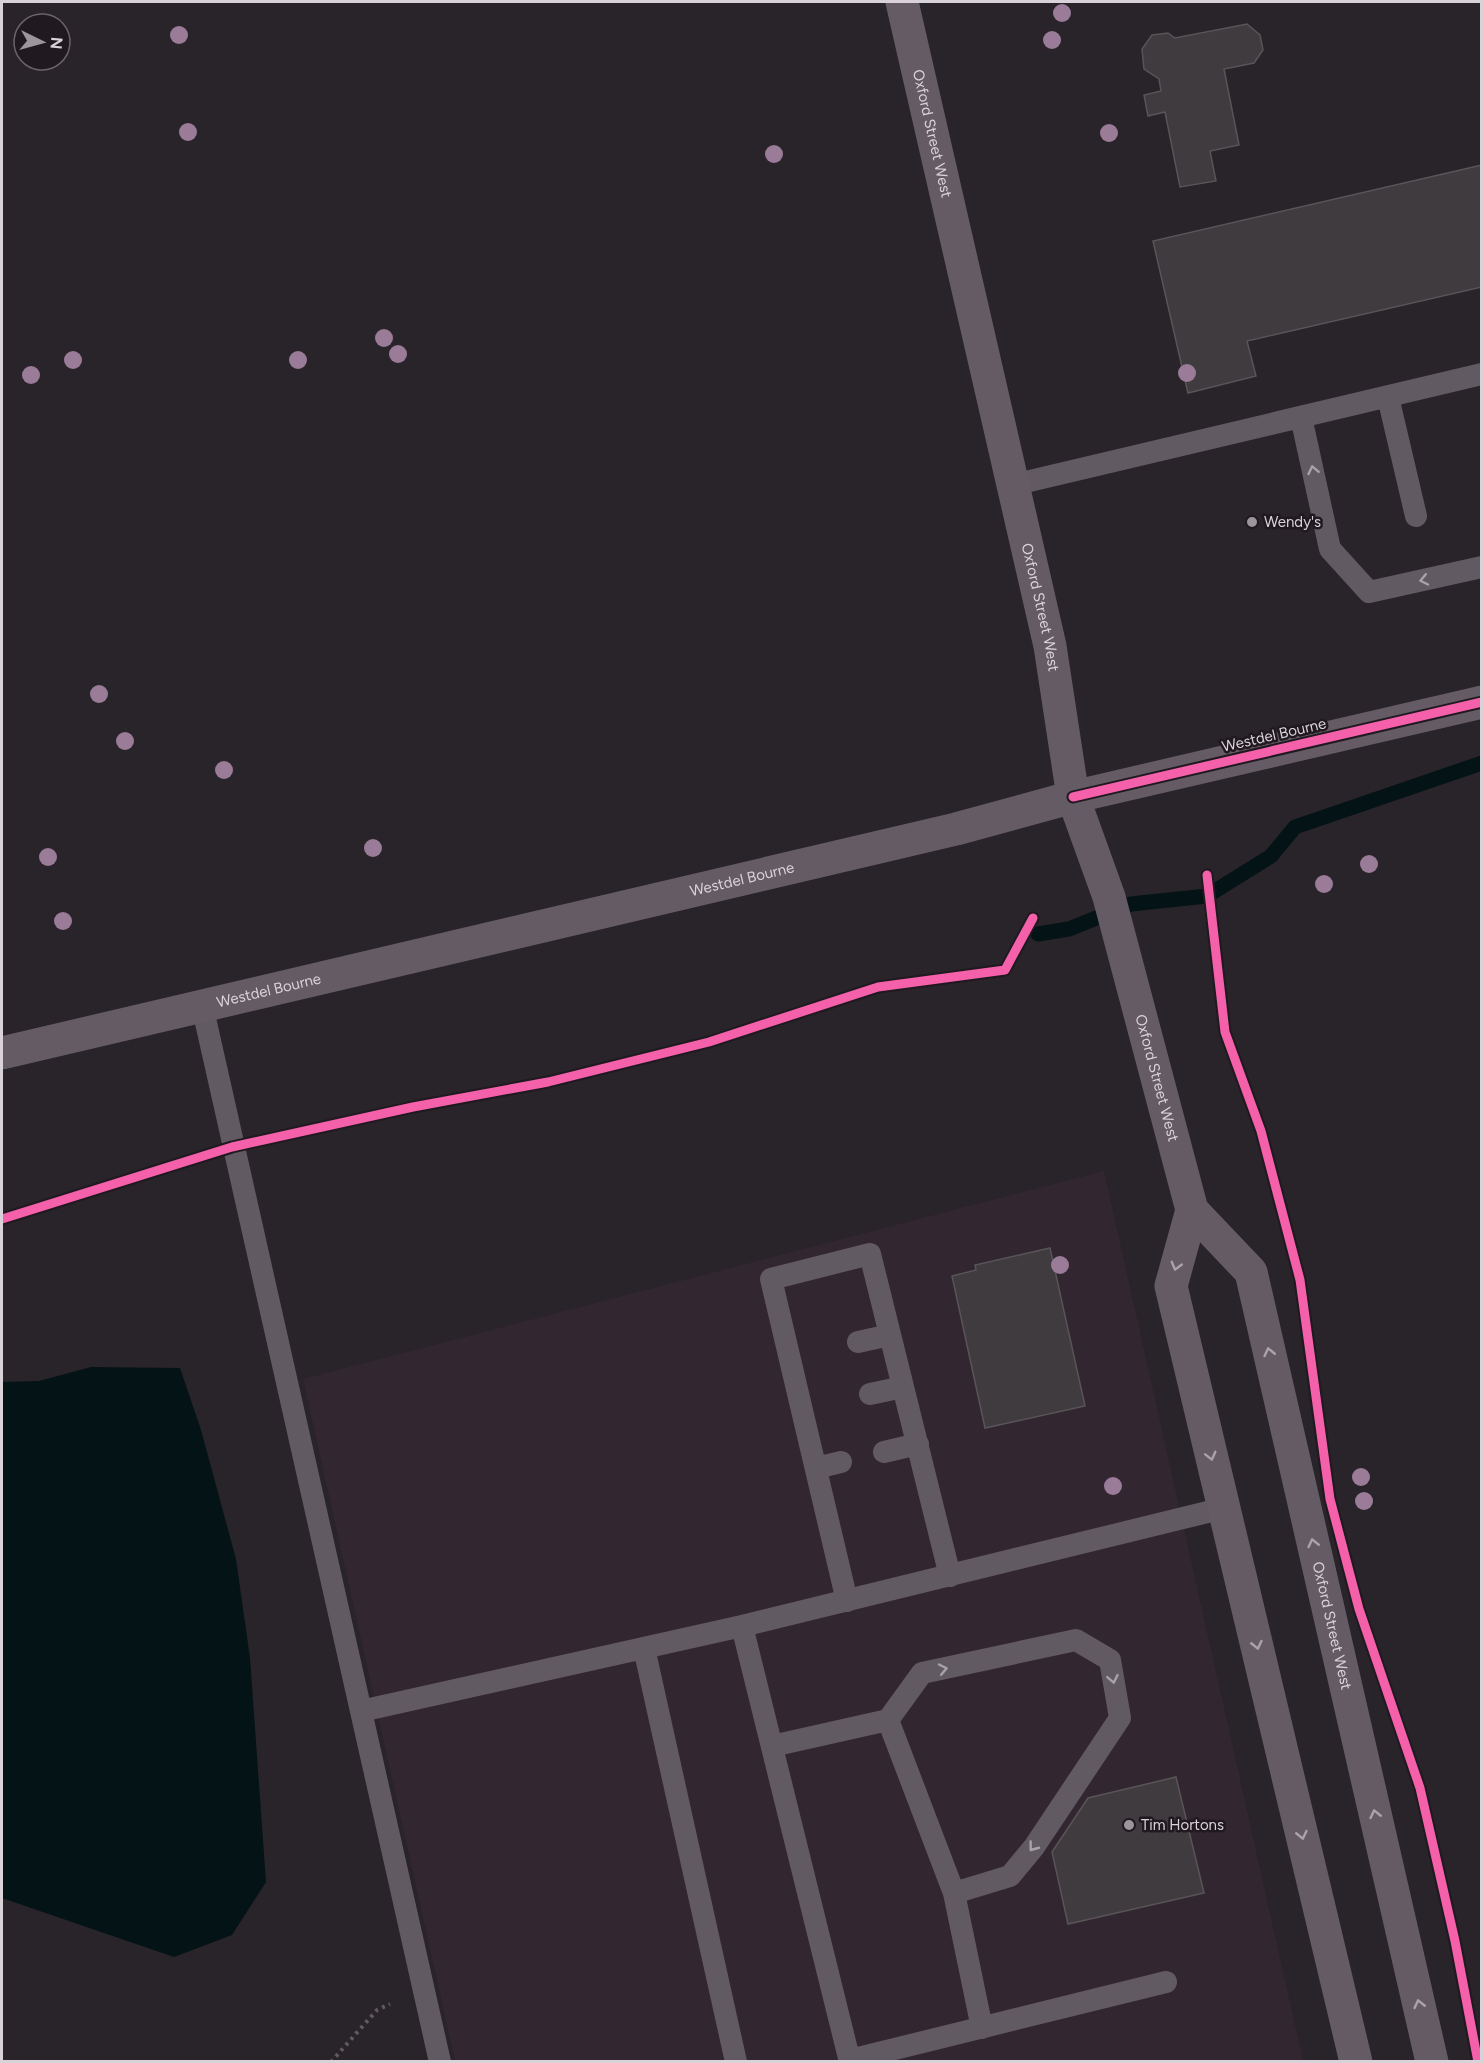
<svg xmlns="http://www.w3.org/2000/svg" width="1483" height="2063" font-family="Figtree,sans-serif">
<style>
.built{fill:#322631}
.water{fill:#041316}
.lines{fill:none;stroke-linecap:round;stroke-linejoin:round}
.stream{stroke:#041316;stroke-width:15}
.building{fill:#3f3b3e;stroke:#585458;stroke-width:1.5}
.path{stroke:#615a60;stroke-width:4;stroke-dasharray:3 4.5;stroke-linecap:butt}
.lane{stroke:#625a62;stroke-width:22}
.secondary{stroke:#655b65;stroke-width:33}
.cycleway-casing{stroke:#211920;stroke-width:13}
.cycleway{stroke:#f560ab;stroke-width:9}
.tree{fill:#9a7b98}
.oneway{stroke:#a9a3a9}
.oneway2{stroke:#aba3ab}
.poi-dot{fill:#9b969b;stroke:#211920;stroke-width:2}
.labels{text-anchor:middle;stroke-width:5;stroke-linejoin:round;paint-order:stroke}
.street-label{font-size:15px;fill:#d9d3d9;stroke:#211920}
.poi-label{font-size:15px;fill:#d9d3d9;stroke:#211920;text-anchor:start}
</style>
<rect width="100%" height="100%" fill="#292429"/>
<path class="built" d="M1104,1171L1303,2061H455L303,1379Z"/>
<path class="water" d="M91,1367L180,1368L201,1430L236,1559L250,1658L266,1882L232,1935L174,1957L2,1898V1382L39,1381Z"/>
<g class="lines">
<path class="stream" d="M1038,934L1069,929L1131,904L1207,896L1271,856L1295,827L1482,763"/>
</g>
<path class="building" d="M1247,24L1260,35L1263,50L1254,63L1224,69L1239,145L1210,151L1216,181L1180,187L1165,112L1148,116L1144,95L1161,91L1159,79L1144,69L1142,49L1152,35L1168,33L1175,38Z
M1482,165V287L1247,341L1256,376L1188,393L1153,241Z
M1050,1248L1085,1406L985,1428L952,1276L976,1270L975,1265Z
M1176,1777L1204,1893L1068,1924L1052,1852L1088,1798Z"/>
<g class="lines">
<path class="path" d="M331,2062L377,2010L390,2004"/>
<path class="lane" d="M1388,397L1416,516
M1301,417L1330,549L1369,592L1482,567
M1013,485L1482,374
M202,1005L440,2062
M858,1342L890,1335
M870,1394L903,1387
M884,1452L918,1444
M816,1468L841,1462
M847,1601L771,1279L870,1254L950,1576
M644,1648L736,2062
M361,1711L742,1626
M888,1720L954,1893L982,2028
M772,1746L888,1720L922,1673L1076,1640L1110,1660L1120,1718L1034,1847L1010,1876L954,1893
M850,2060L1166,1982
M850,2062L742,1626L1224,1508"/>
<g class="secondary">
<path id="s1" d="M902,2L1050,646L1073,797L1109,897L1192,1210L1251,1272L1432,2062"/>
<path id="s2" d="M2,1053L956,829L1073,797L1482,702"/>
<path d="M1192,1210L1171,1286L1356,2062"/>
</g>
<g class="cycleway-casing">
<path id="cycleway" d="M1073,797L1482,702
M1207,875L1225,1032L1261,1131L1300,1280L1330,1499L1359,1609L1420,1788L1455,1941L1478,2062
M2,1219L232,1147L413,1107L548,1082L709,1042L878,987L1005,970L1033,918"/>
</g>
<use href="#cycleway" class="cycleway"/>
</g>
<g class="tree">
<circle cx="1062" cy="13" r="9"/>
<circle cx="179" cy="35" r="9"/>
<circle cx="1052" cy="40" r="9"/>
<circle cx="188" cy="132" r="9"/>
<circle cx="1109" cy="133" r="9"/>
<circle cx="774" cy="154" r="9"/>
<circle cx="384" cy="338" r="9"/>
<circle cx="398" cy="354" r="9"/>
<circle cx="73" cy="360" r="9"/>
<circle cx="298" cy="360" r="9"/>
<circle cx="1187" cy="373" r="9"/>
<circle cx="31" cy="375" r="9"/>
<circle cx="99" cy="694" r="9"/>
<circle cx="125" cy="741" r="9"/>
<circle cx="224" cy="770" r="9"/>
<circle cx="373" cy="848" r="9"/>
<circle cx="48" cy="857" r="9"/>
<circle cx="1369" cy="864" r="9"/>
<circle cx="1324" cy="884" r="9"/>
<circle cx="63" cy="921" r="9"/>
<circle cx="1060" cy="1265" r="9"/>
<circle cx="1361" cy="1477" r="9"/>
<circle cx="1113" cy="1486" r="9"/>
<circle cx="1364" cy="1501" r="9"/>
</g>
<defs><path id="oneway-chevron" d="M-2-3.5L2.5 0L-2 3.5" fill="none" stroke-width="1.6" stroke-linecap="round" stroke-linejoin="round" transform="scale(1.5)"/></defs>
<g class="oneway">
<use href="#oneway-chevron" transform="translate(1313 470) rotate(-102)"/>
<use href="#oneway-chevron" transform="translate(1424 580) rotate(168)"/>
<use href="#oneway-chevron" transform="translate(943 1669) rotate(-12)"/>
<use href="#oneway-chevron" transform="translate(1113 1679) rotate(79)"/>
<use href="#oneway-chevron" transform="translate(1033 1847) rotate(127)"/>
</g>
<g class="oneway2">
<use href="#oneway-chevron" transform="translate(1176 1266) rotate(105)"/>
<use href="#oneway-chevron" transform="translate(1269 1352) rotate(-103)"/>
<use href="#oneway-chevron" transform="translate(1211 1456) rotate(76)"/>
<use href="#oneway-chevron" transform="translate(1313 1543) rotate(-103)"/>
<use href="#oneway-chevron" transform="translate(1257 1645) rotate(77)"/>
<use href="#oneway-chevron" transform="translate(1375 1814) rotate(-103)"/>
<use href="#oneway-chevron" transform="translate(1302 1835) rotate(77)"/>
<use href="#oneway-chevron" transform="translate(1419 2004) rotate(-103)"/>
</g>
<g class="poi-dot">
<circle cx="1252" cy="522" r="6"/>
<circle cx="1129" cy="1825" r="6"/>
</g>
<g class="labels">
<g class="street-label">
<text dy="5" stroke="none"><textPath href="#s1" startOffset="135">Oxford Street West</textPath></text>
<text dy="5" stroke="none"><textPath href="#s1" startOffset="621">Oxford Street West</textPath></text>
<text transform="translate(1274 735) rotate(-13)" y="5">Westdel Bourne</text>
<text dy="5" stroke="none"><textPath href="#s2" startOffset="760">Westdel Bourne</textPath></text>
<text dy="5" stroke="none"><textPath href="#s2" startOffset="274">Westdel Bourne</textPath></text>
<text dy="5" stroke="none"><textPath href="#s1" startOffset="1107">Oxford Street West</textPath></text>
<text dy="5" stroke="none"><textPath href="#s1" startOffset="1692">Oxford Street West</textPath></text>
</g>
<g class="poi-label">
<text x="1264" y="527">Wendy's</text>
<text x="1141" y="1830">Tim Hortons</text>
</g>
</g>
<rect width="1483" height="2063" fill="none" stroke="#d9d3d9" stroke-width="6"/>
<g transform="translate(42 42) rotate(95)"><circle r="28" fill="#211920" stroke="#6b636a" stroke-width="1.5"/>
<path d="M0-4.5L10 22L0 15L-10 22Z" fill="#9b969b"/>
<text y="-9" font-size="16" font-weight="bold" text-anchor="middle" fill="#d9d3d9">N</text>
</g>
</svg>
